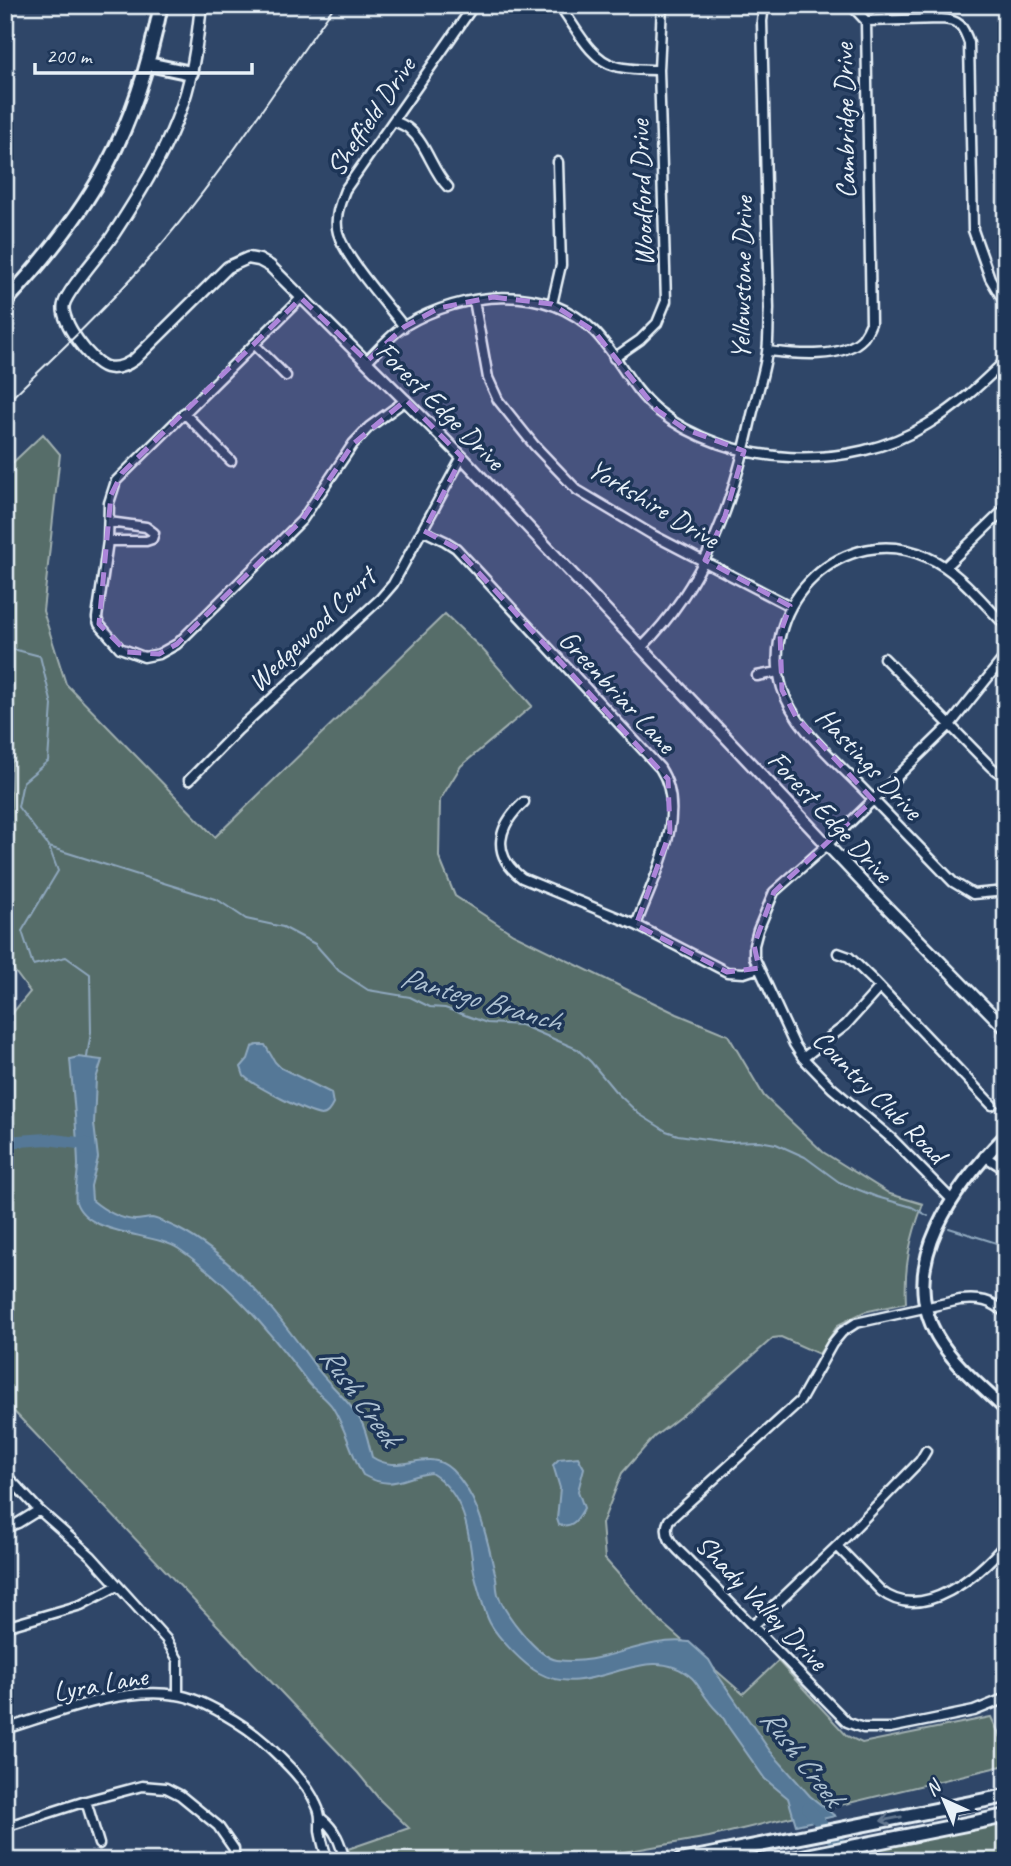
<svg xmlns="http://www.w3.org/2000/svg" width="1011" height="1866" font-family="Caveat,sans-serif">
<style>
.green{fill:#576d69;stroke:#a0afb0;stroke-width:2}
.water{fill:#547897;stroke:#8fa8be;stroke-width:2}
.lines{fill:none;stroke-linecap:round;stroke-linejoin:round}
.stream{stroke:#8fa8be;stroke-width:2}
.river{stroke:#547897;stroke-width:12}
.minor-casing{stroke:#e8f1f8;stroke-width:13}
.tertiary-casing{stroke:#e8f1f8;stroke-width:15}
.secondary-casing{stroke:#e8f1f8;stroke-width:16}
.primary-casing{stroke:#e8f1f8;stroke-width:18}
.minor{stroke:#1d3557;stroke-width:8}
.tertiary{stroke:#1d3557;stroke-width:10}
.secondary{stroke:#1d3557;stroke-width:10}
.primary{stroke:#1d3557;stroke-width:12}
.rail{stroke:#e8f1f8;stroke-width:2}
.oneway{stroke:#64778f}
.marked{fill:#ac85d9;fill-opacity:0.2;stroke:#ac85d9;stroke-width:5;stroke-dasharray:14 9;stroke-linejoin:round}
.labels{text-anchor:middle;stroke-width:7;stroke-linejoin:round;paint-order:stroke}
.street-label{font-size:28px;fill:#e8f1f8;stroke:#1d3557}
.water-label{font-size:30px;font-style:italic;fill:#adc1d1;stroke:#1d3557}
</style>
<rect width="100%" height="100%" fill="#2f4668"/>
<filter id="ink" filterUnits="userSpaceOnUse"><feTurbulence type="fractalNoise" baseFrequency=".0143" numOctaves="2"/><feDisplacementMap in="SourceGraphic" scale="14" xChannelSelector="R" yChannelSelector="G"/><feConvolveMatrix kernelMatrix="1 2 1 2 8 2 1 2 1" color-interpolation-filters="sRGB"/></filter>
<g filter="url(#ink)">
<path class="green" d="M43,434L60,454L43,611L66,684L215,837L445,614L484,651L532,706L461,766L440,800L439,857L455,896L513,934L677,1014L728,1035L764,1096L823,1152L890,1194L923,1204C910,1239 904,1265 906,1303L864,1312L838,1325L819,1354L781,1337L773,1338L707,1396L654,1437L622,1473L602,1524L605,1559L662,1623L743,1694L778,1661L847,1736L862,1743L991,1717L1006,1748V1765L709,1837L573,1861H351L348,1849L409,1828L380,1800L358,1773L5,1402V1022L30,992L7,961L13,715L5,698V470Z
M1006,1818V1861H826Z"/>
<path class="water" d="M257,1045H265L275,1062L281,1068L331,1093L333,1104C330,1110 327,1115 321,1115C307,1113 254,1086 244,1076L241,1067L248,1059L252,1047Z
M78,1057L102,1060L96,1079L94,1124L98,1158L91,1186L92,1200C104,1210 120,1219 135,1220C141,1220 147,1218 152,1218C159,1219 170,1225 177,1228C235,1258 276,1312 313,1363C327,1384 349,1399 361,1421C367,1432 369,1446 372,1457C402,1477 427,1445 452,1470C480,1498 486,1536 495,1573C497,1579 496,1587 498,1594C504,1613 537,1657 557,1660C603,1667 643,1636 689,1642L709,1660L717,1674L770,1751L810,1796L835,1816L796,1825L788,1798L765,1779L727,1725C723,1714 714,1710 708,1700C703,1694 698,1684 692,1678C646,1637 591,1702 539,1673C524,1665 498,1638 490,1623C485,1614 475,1579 473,1567C469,1532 465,1494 431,1473C404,1476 393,1492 363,1475C351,1454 346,1429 333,1408C327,1398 314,1391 307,1381C269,1331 232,1285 179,1249C154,1232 87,1236 76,1202C74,1194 78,1174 78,1165C77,1129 73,1094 70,1059Z
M578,1457L584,1468L578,1491L584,1508C578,1519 573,1528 559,1525L557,1519L560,1488L553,1465L559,1459Z"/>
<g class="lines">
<path class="stream" d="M5,647L40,656L52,705L48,761L23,782L18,807L49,847L58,871L22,931L33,965L66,957L90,974L91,1032L87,1057
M49,847L218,900L246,919L283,927L315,944L339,971L368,990L410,997L430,1007L445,1008L487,1023L521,1025L577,1049L591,1062L615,1091L639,1114L666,1131L678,1135L727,1142L759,1141L776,1144L805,1157L839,1182L877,1197L912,1207L928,1216
M949,1228L1006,1246"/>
<path class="river" d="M5,1142L47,1139L86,1144L87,1150
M808,1808L834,1840L870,1861"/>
<g class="minor-casing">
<path id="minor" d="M559,5C575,25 589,59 615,66C629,70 645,70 659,70
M851,5L866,21
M394,121C398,123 405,125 409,129C427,144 432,171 448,187
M301,298L116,481L109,503L108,541L97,618L99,624L120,648L144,657L159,654L177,644L302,520L353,444L369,427L406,400
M474,300L488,378L498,400L534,445L577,490L651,534L790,606
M552,304L561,265L558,162
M404,327C386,303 346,260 338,233C334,218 340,203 345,190L474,5
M254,344L286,376
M768,351C794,354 843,360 863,338C866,334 869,328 871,323L866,21L941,19C960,20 963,26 969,43L973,230L990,278L1006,305
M614,358L640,340L657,323L666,301L659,70L662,5
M367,361C379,349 391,334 406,325C462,292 544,282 594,331C618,355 630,388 657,410C729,468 850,473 928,424C958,406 981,384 1006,360
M184,413L231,461
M424,531L445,541L456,548L660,768C690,814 653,879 636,925
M108,541H146L152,539L154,533L146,527L109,522
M945,567L1006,508
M1006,626C982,602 959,571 927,557C845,519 757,604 782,688C794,727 833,758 861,787C891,818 922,850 953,882L973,894L1006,891
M641,648C706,584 733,502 752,415C757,394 764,373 767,352C769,338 768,323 769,309L762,21L764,5
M884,658L991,767L1006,778
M757,676L778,672
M189,780L238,730L380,599L393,584L462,457
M524,802C498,826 490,854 522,878L636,925L727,972L744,973L759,968
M838,953L849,957L876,983L992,1105
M803,1058L846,1025L880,987
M984,1156L1006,1170
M951,1199L892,1139L832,1088L803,1058L794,1044L754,957V945L758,930L774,892L827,845L950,725L1006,655
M1006,1313C991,1300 979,1298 960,1300L856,1323L842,1332L832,1344L800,1401L669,1520C660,1538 679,1550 690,1562L847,1722L863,1728H890L974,1711L1006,1698
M5,1474L39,1510L91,1556L166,1639L178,1660V1695
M5,1528L18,1523L39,1510
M837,1546L881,1591C923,1624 980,1574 1006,1543
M754,1625L837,1546L920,1461L926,1451
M5,1627L81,1605L117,1586
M5,1729C57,1713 122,1686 177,1695C202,1698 246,1726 265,1743C283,1760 306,1781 316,1804C321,1813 320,1820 320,1830C321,1840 325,1851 328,1861
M86,1801L99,1844
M321,1818C336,1830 340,1842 345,1861
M5,1827L86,1801L142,1786L166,1788L180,1795L218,1826L234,1849V1861
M5,1852L8,1861"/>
</g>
<g class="tertiary-casing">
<path id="tertiary" d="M201,5C197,44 192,83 177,119C161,160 137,198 113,235C102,252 68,289 64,304C59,320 91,363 106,367C117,370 127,365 135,359L228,267L248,258L259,260L270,266L462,457L865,885L1006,1029"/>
</g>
<g class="secondary-casing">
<path id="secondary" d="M1006,1135C956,1185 896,1264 937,1336C953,1364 983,1388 1006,1410"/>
</g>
<g class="primary-casing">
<path id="primary" d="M148,64L191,73
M5,302C93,208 136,132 161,5
M680,1861L1006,1796
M782,1861L1006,1816"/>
</g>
<use href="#minor" class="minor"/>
<use href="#tertiary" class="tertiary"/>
<use href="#secondary" class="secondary"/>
<use href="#primary" class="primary"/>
<path class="rail" d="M5,404C54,357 103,311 148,260C217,181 274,91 335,5"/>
</g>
<defs><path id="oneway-shaft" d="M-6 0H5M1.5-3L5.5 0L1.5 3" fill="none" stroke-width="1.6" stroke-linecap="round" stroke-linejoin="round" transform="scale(1.75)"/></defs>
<use class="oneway" href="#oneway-shaft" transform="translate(891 1819) rotate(169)"/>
</g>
<path class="marked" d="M493,297L552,304L594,331L657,410L685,429L744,451L725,516L705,560L790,606L780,634L782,690L796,717L873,800L774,892L754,945L759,968L727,972L636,925L670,832L668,779L456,548L424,531L462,457L406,400L353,444L302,520L177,644L159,654L127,652L99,624L111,495L122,473L301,298L367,361L404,327L439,308Z"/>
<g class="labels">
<g class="street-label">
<text transform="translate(370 116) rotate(-56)" y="10">Sheffield Drive</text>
<text transform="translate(844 121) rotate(-91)" y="10">Cambridge Drive</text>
<text transform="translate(641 193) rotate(-92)" y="10">Woodford Drive</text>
<text transform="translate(741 278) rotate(-89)" y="10">Yellowstone Drive</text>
<text transform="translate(441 405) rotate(45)" y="10">Forest Edge Drive</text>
<text transform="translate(654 503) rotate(31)" y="10">Yorkshire Drive</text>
<text transform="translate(311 629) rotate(-44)" y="10">Wedgewood Court</text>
<text transform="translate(618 691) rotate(47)" y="10">Greenbriar Lane</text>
<text transform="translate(870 763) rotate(47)" y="10">Hastings Drive</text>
<text transform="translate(831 816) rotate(47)" y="10">Forest Edge Drive</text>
<text transform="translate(880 1096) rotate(45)" y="10">Country Club Road</text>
<text transform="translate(762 1602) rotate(46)" y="10">Shady Valley Drive</text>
<text transform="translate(100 1683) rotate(-10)" y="10">Lyra Lane</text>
</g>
<g class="water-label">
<text transform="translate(481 999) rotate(16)" y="10">Pantego Branch</text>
<text transform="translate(360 1396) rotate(54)" y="10">Rush Creek</text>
<text transform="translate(802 1757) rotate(52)" y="10">Rush Creek</text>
</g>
</g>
<rect width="1011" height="1866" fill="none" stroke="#1d3557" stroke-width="28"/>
<rect x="14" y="14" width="983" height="1838" fill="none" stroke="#e8f1f8" stroke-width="2.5" filter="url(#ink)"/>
<g transform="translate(944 1800) rotate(316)" stroke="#1d3557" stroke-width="5" paint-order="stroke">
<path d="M0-5L12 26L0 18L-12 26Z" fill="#e8f1f8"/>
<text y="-10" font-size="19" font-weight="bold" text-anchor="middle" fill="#e8f1f8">N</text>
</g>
<path d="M35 63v10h217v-10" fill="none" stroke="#e8f1f8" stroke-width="3.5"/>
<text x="46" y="63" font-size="21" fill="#e8f1f8" stroke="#1d3557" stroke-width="5" paint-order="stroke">200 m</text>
</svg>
